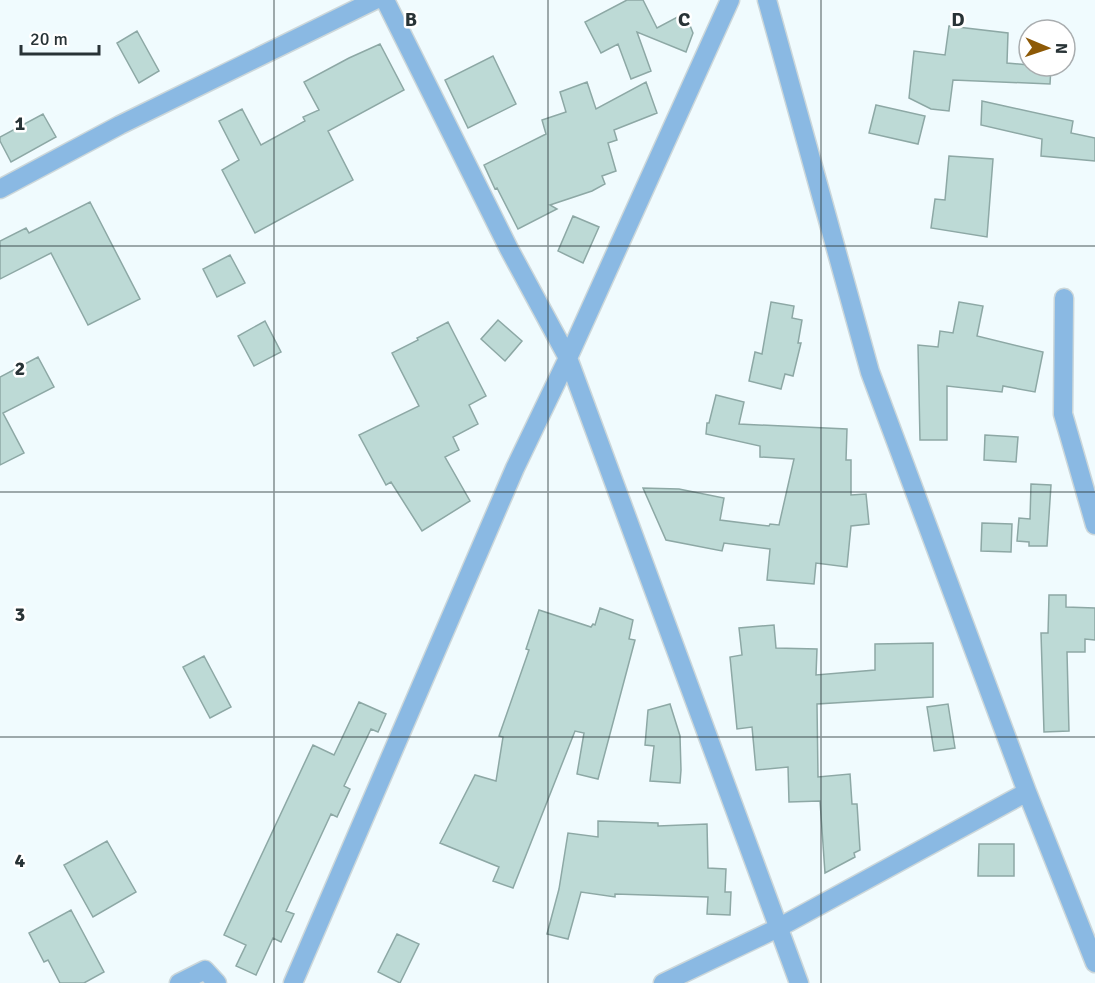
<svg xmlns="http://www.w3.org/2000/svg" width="1095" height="983" font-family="Signika,sans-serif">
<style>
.building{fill:#bddad6;stroke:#8da8a5;stroke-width:1.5}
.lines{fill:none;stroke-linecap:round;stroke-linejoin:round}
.minor-casing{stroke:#ccd7da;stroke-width:21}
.minor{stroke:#8ab9e3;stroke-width:18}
.grid{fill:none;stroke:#283336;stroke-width:1.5;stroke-opacity:0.55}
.grid-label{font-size:20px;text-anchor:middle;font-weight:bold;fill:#283336;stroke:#fff;stroke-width:5;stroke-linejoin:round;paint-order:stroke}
</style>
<rect width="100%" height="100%" fill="#f0fbfe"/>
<path class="building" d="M627,0H643L657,28L685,13L693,33L686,52L637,32L651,71L631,79L618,44L601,53L585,22Z
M949,26L1008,33L1007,63L1029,65V66L1051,67L1050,84L953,80L949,111L931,109L909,98L914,51L945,55Z
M137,31L159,71L139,83L117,43Z
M380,44L404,90L328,131L353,180L255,233L222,170L239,160L219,121L242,109L261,145L305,121L303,117L319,110L304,82L349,58Z
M493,56L516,104L468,128L445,80Z
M587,82L596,109L646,82L657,113L614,130L617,140L608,143L616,171L602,176L605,184L592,191L550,205L557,209L518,229L497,188L495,189L484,165L546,134L542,120L566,112L560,92Z
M982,101L1073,121L1071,133L1095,138V161L1041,156L1042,139L981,125Z
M876,105L925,116L918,144L869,133Z
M43,114L56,137L11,162L0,141V137Z
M949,156L993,159L987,237L931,228L935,199L945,200Z
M90,202L140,299L88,325L51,253L0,279V241L26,228L29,233Z
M573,216L599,227L583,263L558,251Z
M230,255L245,283L217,297L203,269Z
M771,302L794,306L792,318L802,320L798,343H801L793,376L785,374L781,389L749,381L755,352L762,354Z
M959,302L983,306L977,336L1043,352L1035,392L1003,386L1002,392L947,386V440H920L918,345L938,347L940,331L953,333Z
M498,320L522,341L505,361L481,339Z
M265,321L281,352L254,366L238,336Z
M448,322L486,396L469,405L478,424L453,437L459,450L445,457L470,501L422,531L391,482L386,485L359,435L419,406L392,353L418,340L417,338Z
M38,357L54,387L3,413L24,453L0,465V377Z
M716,395L744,402L739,424L847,429L846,460H851V495L866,494L869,524L851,526L847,567L816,563L814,584L767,580L770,549L724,543L722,551L666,540L643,488L679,489L724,498L720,520L769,526L770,524L779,525L794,459L760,457V446L706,434L707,423H709Z
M985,435L1018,437L1016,462L984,460Z
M1031,484L1051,485L1047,546H1029V542L1017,541L1019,518L1030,519Z
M982,523L1012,524L1011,552L981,551Z
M1049,595H1066V607L1095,608V640L1085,639V652H1067L1069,731L1044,732L1041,633H1048Z
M600,608L633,620L629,639L635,640L598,779L577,774L584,733L575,731L513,888L493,881L499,867L440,843L475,775L496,781L503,737L499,736L529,650L526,649L539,610L591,627L593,624L595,625Z
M774,625L776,648L817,649L816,675L875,670V644L933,643V697L817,704L818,777L850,774L852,804H857L860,850L854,853L855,857L825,873L820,801L789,802L788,767L756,770L752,727L737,729L730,657L742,655L739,628Z
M204,656L231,707L210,718L183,667Z
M359,702L386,714L378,732L371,729L344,786L350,789L337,817L331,814L286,911L294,914L281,942L273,938L256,975L236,966L246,945L224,935L313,745L334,755Z
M670,704L680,736L681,770L680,783L650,781L654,746L645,745L648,710Z
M948,704L955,748L934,751L927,707Z
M598,821L658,823V826L707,824L708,868L726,869L725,892H731L730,915L707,914L708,897L615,894V897L581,892L568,939L547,934L559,889L568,833L598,837Z
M107,841L136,892L93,917L64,865Z
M979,844H1014V876H978Z
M71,910L104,972L84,983H60L48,960L44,962L29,933Z
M397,934L419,944L400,983L378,972Z"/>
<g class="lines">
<g class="minor-casing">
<path id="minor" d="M385,0L509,249L568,358L799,983
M767,0L870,372L1027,792L1095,963
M0,189L120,125L375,0
M1064,298L1063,414L1095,525
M179,983L205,970L217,983
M293,983L515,468L568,358L730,0
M663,983L778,928L1027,792"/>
</g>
<use href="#minor" class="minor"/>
</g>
<path class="grid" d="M274,0V983M548,0V983M821,0V983M0,246H1095M0,492H1095M0,737H1095"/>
<g class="grid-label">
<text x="411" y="26">B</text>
<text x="684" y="26">C</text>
<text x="958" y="26">D</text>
<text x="20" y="130">1</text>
<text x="20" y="375">2</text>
<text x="20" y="621">3</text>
<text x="20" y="867">4</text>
</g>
<g transform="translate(1047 48) rotate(92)"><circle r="28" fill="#ffffff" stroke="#a9adaf" stroke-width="1.5"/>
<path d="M0-4.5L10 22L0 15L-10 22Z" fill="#8d5906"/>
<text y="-9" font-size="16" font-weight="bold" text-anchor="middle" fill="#283336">N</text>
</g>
<path d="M21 45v9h78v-9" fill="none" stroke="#283336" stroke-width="3"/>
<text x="30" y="45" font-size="18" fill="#283336" stroke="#ffffff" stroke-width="4.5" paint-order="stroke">20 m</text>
</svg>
